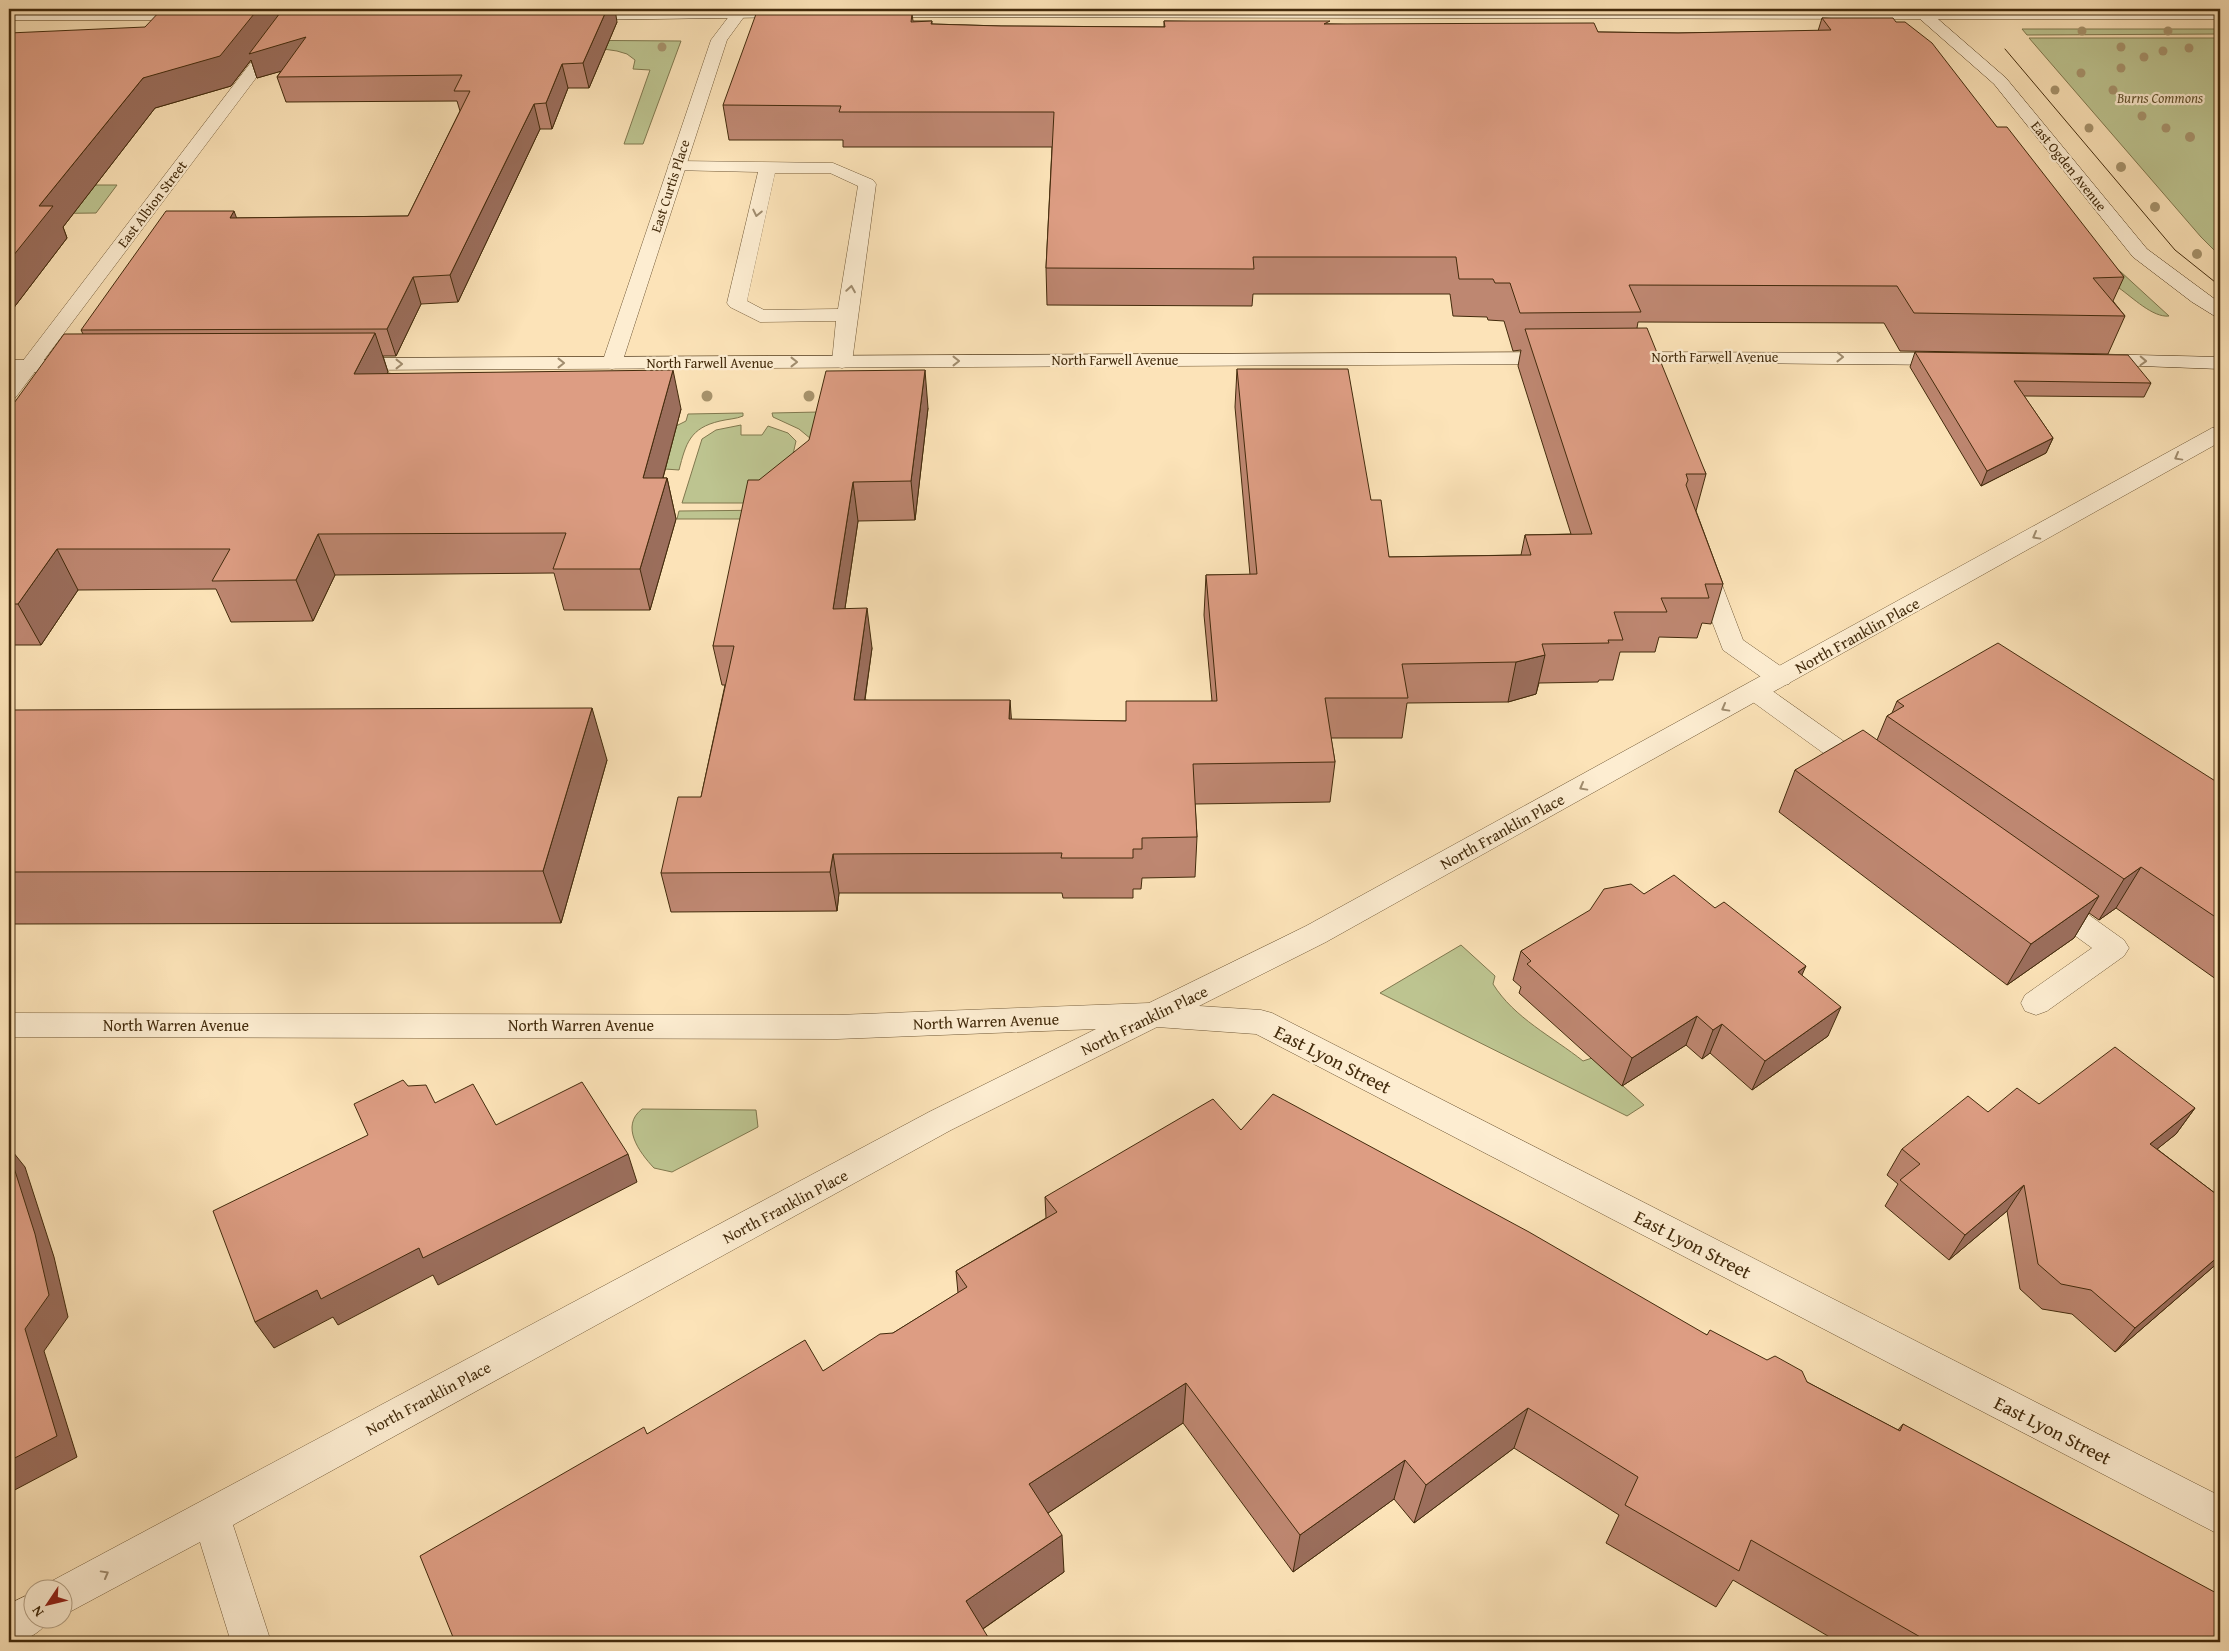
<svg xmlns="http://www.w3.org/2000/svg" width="2229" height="1651" font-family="'Gentium Book Plus',serif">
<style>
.green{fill:#bdc490;stroke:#80784e}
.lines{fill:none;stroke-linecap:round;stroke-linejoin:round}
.lane-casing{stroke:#715937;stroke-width:1}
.street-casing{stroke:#715937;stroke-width:1}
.secondary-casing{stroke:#432b0c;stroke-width:1}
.lane{fill:#fdedd1;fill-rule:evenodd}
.street{fill:#fdedd1;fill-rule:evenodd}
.secondary{fill:#fdedd1;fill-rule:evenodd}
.tram{stroke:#432b0c;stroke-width:1}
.tree{fill:#a7936c}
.wall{fill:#be8771;stroke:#432b0c}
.shaded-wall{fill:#9b6e5c;stroke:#432b0c}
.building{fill:#dd9d83;stroke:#432b0c}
.oneway{stroke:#a08c6e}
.labels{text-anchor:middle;stroke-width:4.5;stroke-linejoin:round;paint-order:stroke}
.far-park-label{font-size:14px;font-style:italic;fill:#62512d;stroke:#fdedd1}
.far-street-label{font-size:14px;fill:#432b0c;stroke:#fdedd1}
.street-label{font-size:16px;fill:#432b0c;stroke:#fdedd1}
.near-street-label{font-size:19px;fill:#432b0c;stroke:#fdedd1}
</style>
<rect width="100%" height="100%" fill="#fce3b8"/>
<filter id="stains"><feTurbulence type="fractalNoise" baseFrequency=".004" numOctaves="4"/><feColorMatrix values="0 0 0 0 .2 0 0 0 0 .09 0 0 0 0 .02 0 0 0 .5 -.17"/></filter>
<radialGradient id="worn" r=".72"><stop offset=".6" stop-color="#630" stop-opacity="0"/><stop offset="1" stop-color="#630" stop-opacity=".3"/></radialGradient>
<path class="green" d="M2022,29H2220V34L2027,35Z
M2029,38H2220V256L2201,237Z
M541,40L681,41L643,144H624L650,70L633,69L635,60L627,54L617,51Z
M90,185H117L96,213L9,214V211Z
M2116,269L2121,272L2169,316C2153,318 2132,297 2119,288Z
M819,412L811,439L799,429L773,417L772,413Z
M743,413V416C736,419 728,419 720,421C690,428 686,443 679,470L665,469L676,426L686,421L688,414Z
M741,425V435H762L768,426L788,433L796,441L782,503H682L702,439L716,430Z
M780,510L774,519H677L679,511Z
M1461,945L1495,976L1493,984C1514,1018 1553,1037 1583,1061L1592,1058L1644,1105L1627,1116L1380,993Z
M642,1109L756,1110L758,1127L672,1172L654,1168C639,1152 620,1126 642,1109Z"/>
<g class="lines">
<g class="lane-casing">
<path id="lane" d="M677,161L833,163L873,180L876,184L852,362L849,366L842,368L835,366L832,362L836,321L760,322L730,307L727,303L758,172L671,170L668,166L671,162ZM775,173H830L858,186L838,309L764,310L747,301Z
M1704,562L1712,564L1716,569L1743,640L1789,672L1793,678L1789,684L1780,686L1771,684L1723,650L1692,569L1696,564Z
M1755,682L1764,685L1873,762L1877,769L1873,776L1864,778L1855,776L1746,697L1742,691L1746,685Z
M2051,892L2061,895L2124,940L2129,948L2124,956L2047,1011L2036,1015L2025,1011L2021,1003L2025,995L2092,948L2041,911L2037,903L2041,895Z"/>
</g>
<g class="street-casing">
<path id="street" d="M738,9L746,14L727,40L622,363L619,367L612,369L605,367L602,363L711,40L733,11Z
M277,34L285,39L283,42L16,397L9,399V379L271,36Z
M2220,427V442L1326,942L1199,1006L1261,1010L1272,1013L2220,1496V1535L1256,1034L1157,1027L951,1130L233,1525L271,1642H231L200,1542L62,1616V1588H46L48,1583L929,1112L1096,1029L837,1039L9,1037V1013L837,1015L1149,1003L1306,926L2212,428Z
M32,1593V1618H49C44,1632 24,1642 9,1642V1604Z"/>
</g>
<g class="secondary-casing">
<path id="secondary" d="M794,9L802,14L799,17L579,20L571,15L579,10Z
M874,9H2220V19H1938L2006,78L2147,249L2220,303V317L2213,315L2192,302L2133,257L1994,84L1920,19L869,17L866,14Z
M9,10H194L202,15L194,20H9Z
M1556,352L1563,354L1566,358L1563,362L1556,364L349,370L342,368L339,364L342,360L349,358Z
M1622,352L1949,353L1956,355L1959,359L1956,363L1949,365L1615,362L1612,358L1615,354Z
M2094,354L2220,357V369L2087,364L2084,360L2087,356Z
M9,360H79L86,362L89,366L86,370L79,372H9Z"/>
</g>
<use href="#lane" class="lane"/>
<use href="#street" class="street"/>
<use href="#secondary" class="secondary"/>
<path class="tram" d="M2005,49L2175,250L2220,286"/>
</g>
<g class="tree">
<circle cx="2082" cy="31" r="4.5"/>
<circle cx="2168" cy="31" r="4.5"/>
<circle cx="662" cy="47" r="4.5"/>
<circle cx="2121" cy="47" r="4.5"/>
<circle cx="2189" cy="48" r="4.5"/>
<circle cx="2163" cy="51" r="4.5"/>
<circle cx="2144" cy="57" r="4.5"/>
<circle cx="2121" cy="68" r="4.5"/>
<circle cx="2081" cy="73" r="4.5"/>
<circle cx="2055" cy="90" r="4.5"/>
<circle cx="2113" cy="90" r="4.5"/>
<circle cx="2142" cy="116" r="4.5"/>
<circle cx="2089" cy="128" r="4.5"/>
<circle cx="2166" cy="128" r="4.5"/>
<circle cx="2190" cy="137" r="5"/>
<circle cx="2121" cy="167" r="5"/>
<circle cx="2155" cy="207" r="5"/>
<circle cx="2197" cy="254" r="5"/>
<circle cx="707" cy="396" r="5.5"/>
<circle cx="809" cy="396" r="5.5"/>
</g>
<path class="wall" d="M276,9L278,15L617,22L589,88H568L552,129H540L458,302L421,304L396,356H383L388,372L387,373L681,409L663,478H667L676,519L650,610H564L554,573L335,575L313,621L231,622L216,589L78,590L41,645H9V410L83,334L81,330L236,218L408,216L460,111L457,101L286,102L277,77L281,71L257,78L251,60L231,86L155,108L63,227L67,238L9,314L145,27Z
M912,14L913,21H932V24L1001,26L1164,27V21L1330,24L1598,32L1678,33L1818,31L1822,18L1896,22L1997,127L2124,277L2113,301L2125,316L2108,354L1900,351L1884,323L1638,322L1637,328L1706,474L1696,511L1723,584L1711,624L1702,623L1697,638L1659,637L1655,652H1620L1613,680H1599L1598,682L1539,683L1536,694L1508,702L1407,703L1402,738H1331L1335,762L1330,802L1195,804L1197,837L1195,877L1142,878L1141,889H1133V898H1063L1062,893H839L837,911L671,912L661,873L701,797L725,685H722L713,646L759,480L928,408L915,520L858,521L845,608L872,648L865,700L1011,720L1126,721L1212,701L1204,615L1206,575H1250L1235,407L1237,369L1371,500L1389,557L1521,555L1525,535L1571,534L1518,366L1521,350L1513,351L1504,321L1488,320L1487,317L1453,316L1450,294H1253L1252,306L1047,305L1046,268L1052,147H843V140H729L723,105Z
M1915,352L2151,383L2144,397L2024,396L2053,438L2046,453L1981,486L1910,367Z
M1897,701L2220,784V982L2116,908L2099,920L2089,913L2074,938L2007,985L1779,812L1795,770L1877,740L1887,716L1892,713Z
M9,710L607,760L561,923L9,924Z
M1644,894L1715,908L1802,975L1828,1036L1752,1090L1710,1053L1702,1059L1686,1045L1622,1086L1519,993L1521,987L1513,980L1521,951Z
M2039,1104L2195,1108L2176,1134L2157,1149L2220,1197V1261L2115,1352L2072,1314L2042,1309L2020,1289L2007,1211L1949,1260L1885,1206L1898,1184L1887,1175L1902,1149L1988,1112Z
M1241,1130L1707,1335L1807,1382L1898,1430L1903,1424L2220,1642H1838L1733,1580L1716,1607L1606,1543L1619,1515L1514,1448L1414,1523L1394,1499L1293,1572L1183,1423L1048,1513L1064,1572L983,1629L647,1434L823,1371L893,1333L958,1293L956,1271L1046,1218L1045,1197Z"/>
<path class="shaded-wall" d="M258,9H276L280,22L306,37L314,62L257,78L251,60L231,86L155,108L63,227L67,238L9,314V261L39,206L143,78Z
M607,9H615L617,22L589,88L583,63Z
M562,64L568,88L552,129L546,103Z
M534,104L540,129L458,302L450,275Z
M234,211L244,238L230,218Z
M413,277L421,304L396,356L387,329Z
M375,333L388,372L368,413L354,374Z
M673,370L681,409L652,519L643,478Z
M925,370L928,408L915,520L911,481Z
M2053,438L2046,453L1981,486L1987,471Z
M667,478L676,519L650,610L640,569Z
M853,482L858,521L839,648L833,609Z
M318,534L335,575L313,621L296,580Z
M57,549L78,590L41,645L18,604Z
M867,608L872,648L859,740L854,700Z
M1545,655L1536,694L1508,702L1516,662Z
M1010,700L1013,740L1009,719Z
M592,708L607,760L561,923L543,871Z
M833,854L839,893L837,911L830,872Z
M2141,867L2116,908L2099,920L2124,879Z
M2099,896L2074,938L2007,985L2031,944Z
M1806,966L1793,995L1798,972Z
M1841,1007L1828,1036L1752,1090L1765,1061Z
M1697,1016L1686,1045L1622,1086L1632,1058Z
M1722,1024L1710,1053L1702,1059L1713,1030Z
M2195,1108L2176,1134L2131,1170L2150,1144Z
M9,1147L25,1167L54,1257L68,1317L44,1351L77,1457L9,1493Z
M628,1154L637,1182L438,1285L433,1275L338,1325L333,1317L274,1348L255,1322L317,1290L419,1248Z
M2024,1185L2007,1211L1949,1260L1965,1235Z
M2220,1255V1261L2115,1352L2135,1328Z
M1186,1383L1183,1423L1033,1523L1029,1484Z
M1528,1408L1514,1448L1414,1523L1426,1485Z
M1405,1460L1394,1499L1293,1572L1300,1535Z
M1062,1535L1064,1572L971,1637L966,1601Z"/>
<path class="building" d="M162,9H258L220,56L143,78L39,206H53L9,261V33L145,27Z
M283,9H607L583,63L562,64L546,103L534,104L450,275L413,277L387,329L81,330L166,211H234L230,218L408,216L470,91H454L462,75L277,77L306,37L249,54Z
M756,14H912L911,22L932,21L931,24L1001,26L1165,27L1164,21H1330L1324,24L1594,23L1598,32L1678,33L1831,30L1822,18H1893L1896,22H1905L1932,43L1997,127H2007L2124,277L2093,278L2125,316L1914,313L1897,286L1629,285L1641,312L1520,313L1510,283H1495L1493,279H1459L1456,257H1253L1254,269L1046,268L1054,112H839L841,106L723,105Z
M1647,328L1706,474H1686L1688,480L1686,485L1723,584H1705L1709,598H1661L1667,612H1614L1623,640H1608L1609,643L1542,644L1545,655L1516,662L1402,664L1408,698H1325L1335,762L1193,764L1197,837L1142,838V849H1133V858H1061L1062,853L833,854L830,872L661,873L678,797H701L734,646H713L748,480H759L809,440L826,371L925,370L911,481L853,482L833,609L867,608L854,700H1010L1009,719L1126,721V701H1217L1206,575L1257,574L1237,369H1348L1371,500H1381L1389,557L1531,555L1525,535L1592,534L1525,329Z
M375,333L354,374L673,370L643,478H667L640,569H553L566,533L318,534L296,580L212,581L230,549H57L18,604H9V410L64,334Z
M1915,352L2128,355L2151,383L2014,381L2053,438L1987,471Z
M1998,643L2220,784V920L2141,867L2124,879L1887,716L1904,706L1897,701Z
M592,708L543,871L9,872V710Z
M1863,730L2099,896L2031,944L1795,770Z
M1674,875L1715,908L1724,902L1806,966L1798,972L1841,1007L1765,1061L1722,1024L1713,1030L1697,1016L1632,1058L1527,964L1531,961L1521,951L1590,910L1604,889L1631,884L1644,894Z
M2115,1047L2195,1108L2150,1144L2220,1197V1255L2135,1328L2091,1290L2061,1284L2038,1264L2024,1185L1965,1235L1900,1180L1920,1164L1902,1149L1968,1096L1988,1112L2017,1088L2039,1104Z
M403,1080L408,1086L426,1085L435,1103L473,1084L496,1125L582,1082L628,1154L423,1258L419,1248L321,1299L317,1290L255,1322L213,1211L368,1135L354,1104Z
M1273,1094L1529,1232L1707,1335L1710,1330L1767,1360L1775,1356L1802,1371L1807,1382L1900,1431L1903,1424L2220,1595V1642H1929L1751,1540L1739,1571L1625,1505L1638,1477L1528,1408L1426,1485L1405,1460L1300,1535L1186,1383L1029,1484L1062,1535L966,1601L991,1642H455L420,1556L644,1427L647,1434L805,1340L823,1371L880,1334L893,1333L967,1287L956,1271L1057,1212L1045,1197L1213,1099L1241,1130Z
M9,1152L35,1234L49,1295L25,1329L57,1436L9,1461Z"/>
<defs><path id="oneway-chevron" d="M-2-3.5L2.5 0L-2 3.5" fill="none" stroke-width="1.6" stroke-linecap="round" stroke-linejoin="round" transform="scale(1.25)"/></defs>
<g class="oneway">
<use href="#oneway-chevron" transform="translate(757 213) rotate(102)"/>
<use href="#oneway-chevron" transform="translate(851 289) rotate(-81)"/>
<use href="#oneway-chevron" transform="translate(1840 357) rotate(1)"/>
<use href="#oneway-chevron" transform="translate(956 361)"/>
<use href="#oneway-chevron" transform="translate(2143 361) rotate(2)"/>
<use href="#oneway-chevron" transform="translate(794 362)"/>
<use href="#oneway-chevron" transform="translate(561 363)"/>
<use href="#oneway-chevron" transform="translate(399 364)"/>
<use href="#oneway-chevron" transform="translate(2178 457) rotate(151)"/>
<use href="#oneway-chevron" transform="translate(2036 536) rotate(151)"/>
<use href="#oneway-chevron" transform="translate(1725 708) rotate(151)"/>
<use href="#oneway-chevron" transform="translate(1583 787) rotate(151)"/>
<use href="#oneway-chevron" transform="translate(105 1574) rotate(-29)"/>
</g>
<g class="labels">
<g class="far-park-label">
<text x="2160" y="103">Burns Commons</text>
</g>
<g class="far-street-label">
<text transform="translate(2069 166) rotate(51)" y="5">East Ogden Avenue</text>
<text transform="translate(670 186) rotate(-72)" y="5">East Curtis Place</text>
<text transform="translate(152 204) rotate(-53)" y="5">East Albion Street</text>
<text x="1715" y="362">North Farwell Avenue</text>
<text x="1115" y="365">North Farwell Avenue</text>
<text x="710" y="368">North Farwell Avenue</text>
</g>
<g class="street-label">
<text transform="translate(1857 635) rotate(-29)" y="6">North Franklin Place</text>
<text transform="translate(1502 831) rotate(-29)" y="6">North Franklin Place</text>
<text transform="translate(1144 1020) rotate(-26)" y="6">North Franklin Place</text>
<text transform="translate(986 1021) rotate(-2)" y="6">North Warren Avenue</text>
<text x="176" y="1031">North Warren Avenue</text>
<text x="581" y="1031">North Warren Avenue</text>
<text transform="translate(785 1206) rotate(-28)" y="6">North Franklin Place</text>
<text transform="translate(428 1398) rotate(-28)" y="6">North Franklin Place</text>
</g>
<g class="near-street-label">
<text transform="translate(1333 1059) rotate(27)" y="7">East Lyon Street</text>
<text transform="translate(1693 1244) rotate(27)" y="7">East Lyon Street</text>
<text transform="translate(2053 1430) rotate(27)" y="7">East Lyon Street</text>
</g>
</g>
<rect width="2229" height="1651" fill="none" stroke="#fce3b8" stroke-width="30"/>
<rect x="10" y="10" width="2209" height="1631" fill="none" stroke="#432b0c" stroke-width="2.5"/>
<rect x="15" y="15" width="2199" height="1621" fill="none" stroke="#432b0c"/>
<g transform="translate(48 1604) rotate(235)"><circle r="24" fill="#fdedd1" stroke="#b39f82"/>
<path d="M0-4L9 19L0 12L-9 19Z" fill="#8f2418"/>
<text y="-8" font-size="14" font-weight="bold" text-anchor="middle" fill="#432b0c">N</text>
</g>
<rect width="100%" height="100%" filter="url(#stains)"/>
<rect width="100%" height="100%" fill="url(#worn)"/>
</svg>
